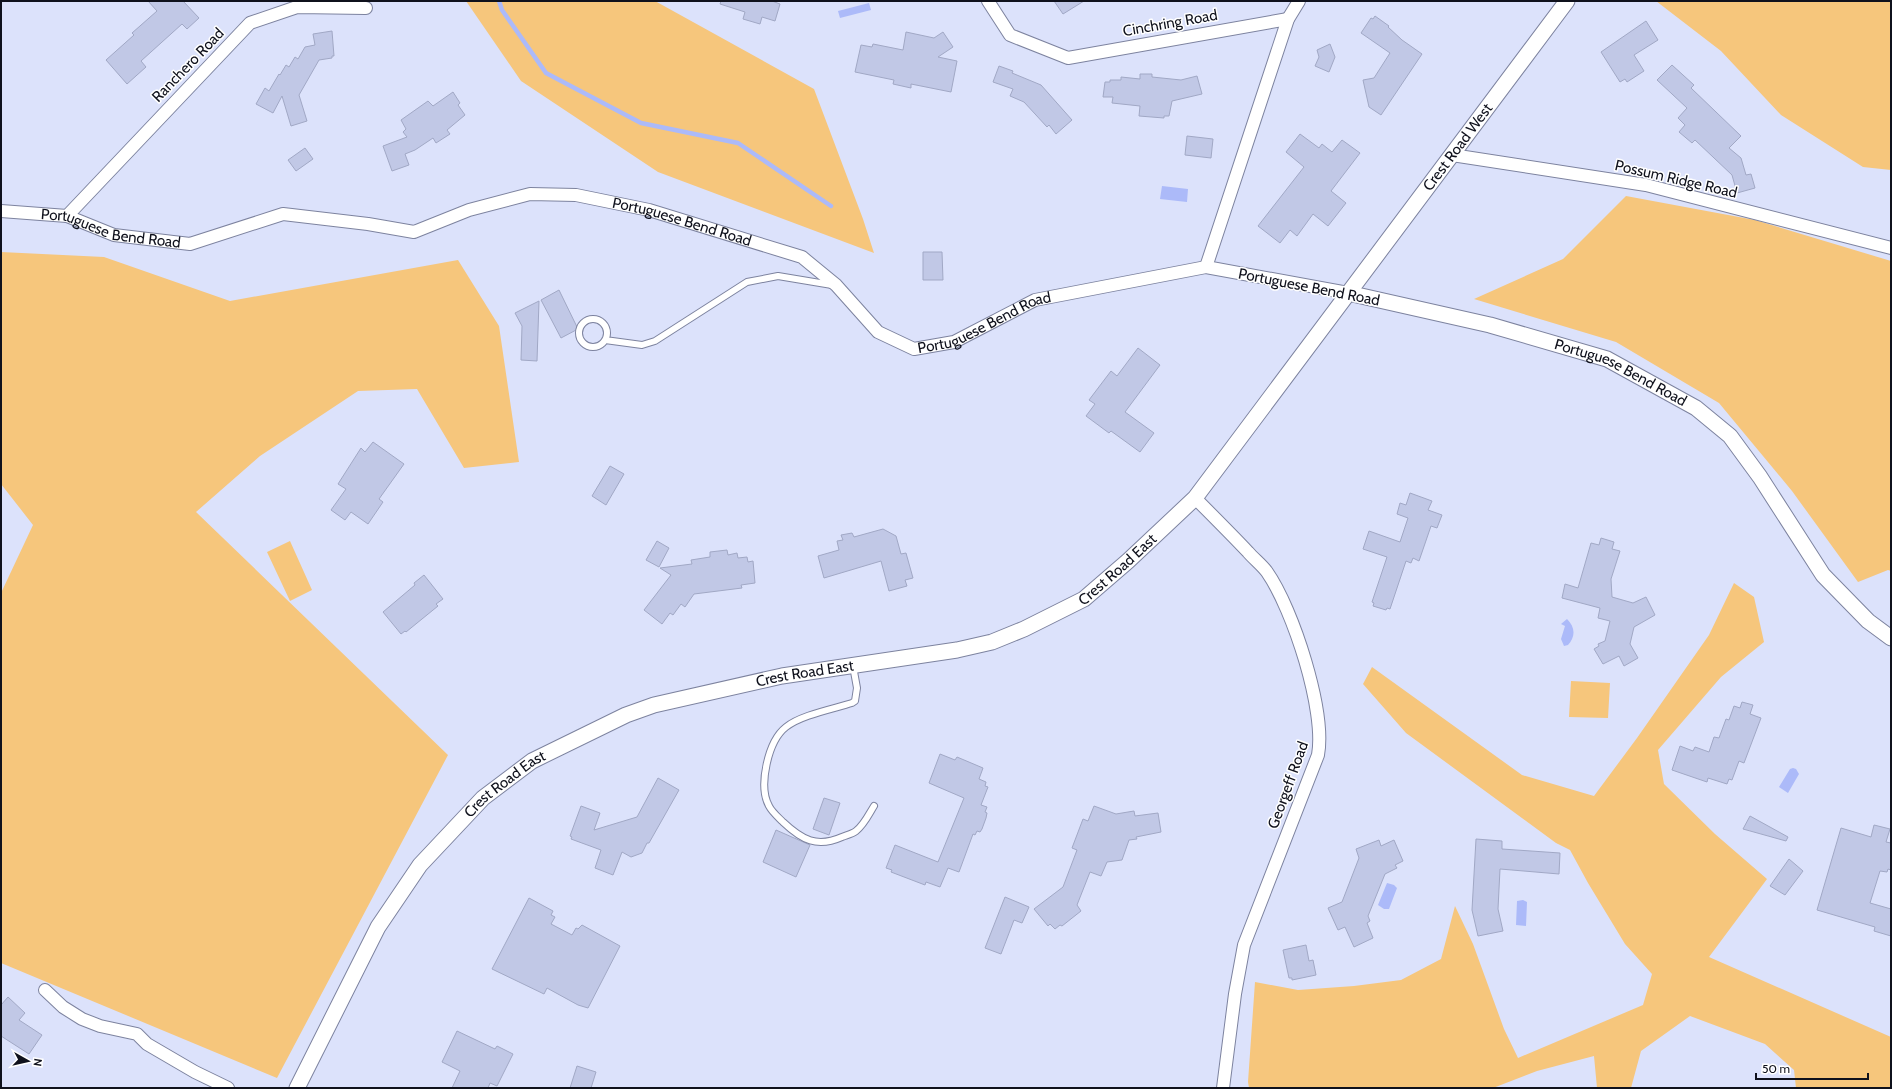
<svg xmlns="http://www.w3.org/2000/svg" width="1892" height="1089" font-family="Cabin,sans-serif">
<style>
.green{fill:#f6c67c}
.water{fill:#acbaf9}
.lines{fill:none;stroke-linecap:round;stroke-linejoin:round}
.stream{stroke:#acbaf9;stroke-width:4.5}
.building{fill:#c1c8e6;stroke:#a1a8c5}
.service-casing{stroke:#7d839f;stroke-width:8}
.minor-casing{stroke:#7d839f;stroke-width:14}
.tertiary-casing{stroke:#7d839f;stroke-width:17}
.service{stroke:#fff;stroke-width:6}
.minor{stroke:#fff;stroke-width:12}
.tertiary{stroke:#fff;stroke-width:15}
.labels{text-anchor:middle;stroke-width:3;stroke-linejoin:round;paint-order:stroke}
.street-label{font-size:15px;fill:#0f111c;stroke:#fff}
</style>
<rect width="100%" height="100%" fill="#dce2fb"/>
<path class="green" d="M466,1H655L814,89L863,219L874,253L658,172L521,81Z
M1656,1H1891V170L1863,167L1781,115L1721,51Z
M1626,196L1755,220L1891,261V571L1888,570L1858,582L1792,491L1719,403L1616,342L1474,299L1563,259Z
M1,252L104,257L230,301L458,260L499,326L519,462L464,468L417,389L358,391L260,456L196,512L448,755L277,1078L1,963V593L33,525L1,484Z
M290,541L312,590L290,601L267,552Z
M1734,583L1754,597L1764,642L1721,677L1658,750L1664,784L1715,834L1767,879L1709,957L1891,1037V1088H1796L1794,1070L1765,1044L1690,1016L1641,1051L1631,1088H1597L1594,1056L1537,1071L1493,1088H1249L1248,1082L1255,982L1298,990L1354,986L1401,980L1441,959L1455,906L1473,944L1504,1029L1518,1058L1643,1005L1652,974L1625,944L1588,883L1570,850L1556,843L1406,733L1363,684L1372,667L1522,775L1594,796L1637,738L1709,635Z
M1571,681L1610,683L1608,718L1569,717Z"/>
<path class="water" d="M869,3L871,10L840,18L838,11Z
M1162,186L1188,189L1187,202L1160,199Z
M1567,619C1575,627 1576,636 1568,645L1564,646L1561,639L1565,626L1561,624Z
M1793,768L1796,769L1799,774L1788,793L1779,787L1790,769Z
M1387,883L1394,885L1397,888L1389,909H1384L1378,905Z
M1523,900L1527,902L1526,926L1516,925L1517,901Z"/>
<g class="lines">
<path class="stream" d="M499,1L502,10L546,73L641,123L738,143L831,206"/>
</g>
<path class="building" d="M148,1H183L199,18L187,29L182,24L141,61L146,67L127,84L106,60L134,35L132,33L157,11Z
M721,1H772L780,4L775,21L762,17L760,24L743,19L745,12L720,4Z
M1054,1H1084L1063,14Z
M1375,16L1389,26L1388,27L1402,40L1422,54L1381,115L1369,107L1363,80L1374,78L1390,53L1361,33L1371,18L1373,19Z
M1646,21L1658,40L1634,55L1644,71L1627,82L1625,79L1620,82L1601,52Z
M332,31L334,56H332V58L319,60L299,95L307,121L291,126L282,96L273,113L256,104L265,88L269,91L279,74L280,75L286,65L289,67L295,57L298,59L305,47L315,45L313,34Z
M906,32L934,38L943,32L953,47L938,57L957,61L951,92L911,84V88L893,84L894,80L855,72L861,45L872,47L873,44L903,50Z
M1330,44L1335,57L1329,72L1315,66L1319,57L1317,50Z
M1672,65L1694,85L1691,88L1741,136L1729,148L1741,158L1746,175L1751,174L1755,188L1737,193L1732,175L1695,140L1692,143L1679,132L1685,125L1678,118L1687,108L1657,80Z
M999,66L1013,71L1012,73L1041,85L1072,120L1056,134L1049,125L1047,127L1024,102L1010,96L1013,89L993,82Z
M1140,74H1152V77L1181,80L1197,76L1202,94L1172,101L1169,116H1164V118L1139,116L1140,106L1112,103L1113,97H1103L1105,82H1110V80H1121V77L1140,79Z
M453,92L460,103L458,105L465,115L447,130L450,134L436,143L433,138L415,150L405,154L409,165L392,171L383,146L407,137L403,132L406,129L401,120L428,101L433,106Z
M1300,134L1319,148L1322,144L1332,152L1342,140L1360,153L1331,191L1346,203L1328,226L1313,214L1297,236L1290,230L1280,243L1258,226L1304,167L1286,152Z
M1187,136L1213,139L1211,158L1185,155Z
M305,148L313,159L296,171L288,160Z
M923,252H942L943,280H923Z
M559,290L578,329L561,338L541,300Z
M539,301L537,361L521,360L522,326L515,313Z
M1138,348L1160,365L1125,412L1154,433L1140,452L1111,431L1109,433L1086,416L1095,404L1089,400L1111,371L1117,376Z
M373,442L404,464L379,499L383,502L368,524L351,512L345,520L331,510L346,489L338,484L361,448L365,452Z
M610,466L624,474L606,505L592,496Z
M1410,493L1432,501L1428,510L1442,515L1437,528L1431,526L1419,561L1413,558L1411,563L1406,561L1390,609L1387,608L1386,610L1373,606L1374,603L1372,602L1387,557L1363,549L1369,531L1400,542L1408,518L1397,514L1400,503L1406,505Z
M883,529L896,536L901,554L906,553L913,578L905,580L907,586L889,591L881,561L824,578L818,556L839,550L837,541L843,540L841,535L852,533L854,537Z
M1601,538L1614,542L1612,549L1620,551L1611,579L1612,597L1633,603L1646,597L1655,615L1634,627L1630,644L1638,658L1624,666L1619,656L1603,664L1594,649L1599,646L1598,644L1605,641L1610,621L1598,618L1600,608L1562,598L1565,584L1578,588L1591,543L1599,545Z
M657,541L669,548L659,567L646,560Z
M727,550L728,555L737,553L738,558L747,557L748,562L753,561L755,583L741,585L742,588L694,594L685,607L681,604L673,615L670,613L662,624L644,610L671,575L660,568L692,564L691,560L710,557V552Z
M424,575L443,599L436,604L438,606L406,632L405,631L401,634L383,612L415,585L414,583Z
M1742,702L1753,705L1750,714L1761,718L1744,763L1739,761L1732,780L1729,779L1727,784L1708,778L1707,782L1672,770L1680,746L1693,751L1695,747L1709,752L1714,737L1719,738L1726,719L1729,720L1734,706L1740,708Z
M940,754L955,760L957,757L983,768L979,779L986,782L985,786L988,787L981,805L987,807L985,812L987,813L986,818L982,829L980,832L977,831L975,835L973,834L959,872L948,868L940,887L926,882L925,885L891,872L892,870L886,868L895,845L938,862L964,798L929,783Z
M658,778L679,790L649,843H647L642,853L631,857L622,852L613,875L595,868L601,850L571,839L572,837L570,836L581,806L600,813L594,830L637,817Z
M824,798L840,803L829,835L813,829Z
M1094,806L1116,814L1134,811L1135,816L1158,813L1161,832L1136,837L1137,839L1129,840L1122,860L1107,862L1101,876L1090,872L1077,905L1081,911L1062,926L1060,925L1055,929L1050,924L1048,926L1034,909L1063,887L1077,850L1072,848L1083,819L1088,821Z
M1750,816L1788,837L1786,841L1743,829Z
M1874,825L1890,829L1886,842L1891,843V870L1888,869L1887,872L1880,871L1870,903L1891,909V936L1874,931L1875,927L1817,910L1841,828L1871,837Z
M776,830L810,845L796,877L763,862Z
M1476,839L1502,841V849L1560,853L1559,874L1500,869L1498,909L1503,931L1478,936L1472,910Z
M1379,840L1381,846L1394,840L1403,861L1395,865L1397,868L1385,874L1368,916L1370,921L1367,923L1373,938L1354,947L1345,927L1338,930L1328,908L1342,902L1359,858L1356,849Z
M1789,859L1803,871L1785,895L1770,886Z
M1005,897L1029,907L1022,923L1014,920L1001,954L985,948Z
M529,898L553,911L551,915L555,917L551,924L572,935L576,928L578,929L582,925L620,946L588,1008L578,1005L547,988L544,994L492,969Z
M1306,945L1309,961L1313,960L1316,975L1292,980V978H1289L1283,950Z
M8,997L25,1013L19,1020L42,1035L29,1054L1,1036V1005Z
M457,1031L495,1049L497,1046L513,1054L497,1086L490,1083L488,1088H452L460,1071L442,1062Z
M577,1066L596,1072L591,1088H570Z"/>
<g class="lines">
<g class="service-casing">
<path id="service" d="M579 333a14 14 0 1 1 28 0a14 14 0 1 1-28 0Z
M605,340L642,345L655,341L747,282L778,276L832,285
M853,666L857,688L855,701L852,703C833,709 801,715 786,727C768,741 758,786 769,806C772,812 778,817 783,822C802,840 817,848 842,837C847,835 852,834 856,831C864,825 869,814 874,806"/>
</g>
<g class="minor-casing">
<g id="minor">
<path d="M988,1L1010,35L1068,58L1288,19"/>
<path d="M1452,155L1646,185L1891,248"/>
<path id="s1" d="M1,211L67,216L114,235L190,244L283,214L368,224L414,232L469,210L530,194L576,195L649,210L802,257L836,285L878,332L914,349L954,342L1035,300L1206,267L1348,293"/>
<path d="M67,216L250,23L297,7L366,8"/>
<path d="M1206,267L1288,19L1299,1"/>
<path d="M1195,498C1213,516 1231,534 1248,552C1254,559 1262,565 1267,572C1293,609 1326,711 1318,755L1244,945L1235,994L1223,1088"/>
<path d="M45,990L63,1007L82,1019L100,1026L137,1034L147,1044L195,1072L228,1088"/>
</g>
</g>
<g class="tertiary-casing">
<g id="tertiary">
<path id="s2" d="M1348,293L1490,325L1607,359L1696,408L1730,436L1760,477L1823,575L1868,621L1891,638"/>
<path id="s3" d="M297,1088L378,927L420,865L483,798L532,761L626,715L654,705L782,676L957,650L992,642L1024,629L1084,599L1128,561L1195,498L1567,1"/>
</g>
</g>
<use href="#service" class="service"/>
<use href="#minor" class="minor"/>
<use href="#tertiary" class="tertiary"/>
</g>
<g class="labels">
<g class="street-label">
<text transform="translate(1170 23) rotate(-10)" y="5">Cinchring Road</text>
<text transform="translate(188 65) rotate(-46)" y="5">Ranchero Road</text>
<text dy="5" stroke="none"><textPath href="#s3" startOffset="1577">Crest Road West</textPath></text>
<text transform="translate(1676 179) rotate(13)" y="5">Possum Ridge Road</text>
<text dy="5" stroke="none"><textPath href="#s1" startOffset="701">Portuguese Bend Road</textPath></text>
<text dy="5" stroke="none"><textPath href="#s1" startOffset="112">Portuguese Bend Road</textPath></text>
<text transform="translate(1309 287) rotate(11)" y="5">Portuguese Bend Road</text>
<text dy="5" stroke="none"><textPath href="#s1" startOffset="1049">Portuguese Bend Road</textPath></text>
<text dy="5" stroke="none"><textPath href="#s2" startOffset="285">Portuguese Bend Road</textPath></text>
<text dy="5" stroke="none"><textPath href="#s3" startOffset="1033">Crest Road East</textPath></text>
<text dy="5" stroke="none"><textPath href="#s3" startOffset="697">Crest Road East</textPath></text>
<text transform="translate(1288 785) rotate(-70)" y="5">Georgeff Road</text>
<text dy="5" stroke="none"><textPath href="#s3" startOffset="373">Crest Road East</textPath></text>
</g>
</g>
<rect width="1892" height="1089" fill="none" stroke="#0f111c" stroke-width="4"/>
<g transform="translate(28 1061) rotate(98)" stroke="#ffffff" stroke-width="3" paint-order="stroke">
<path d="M0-3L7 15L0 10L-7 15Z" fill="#0f111c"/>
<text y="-6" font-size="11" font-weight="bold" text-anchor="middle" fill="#0f111c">N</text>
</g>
<path d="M1756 1073v6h112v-6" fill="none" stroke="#0f111c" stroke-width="2"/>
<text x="1762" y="1073" font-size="12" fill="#0f111c" stroke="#ffffff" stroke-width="3" paint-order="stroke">50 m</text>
</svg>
